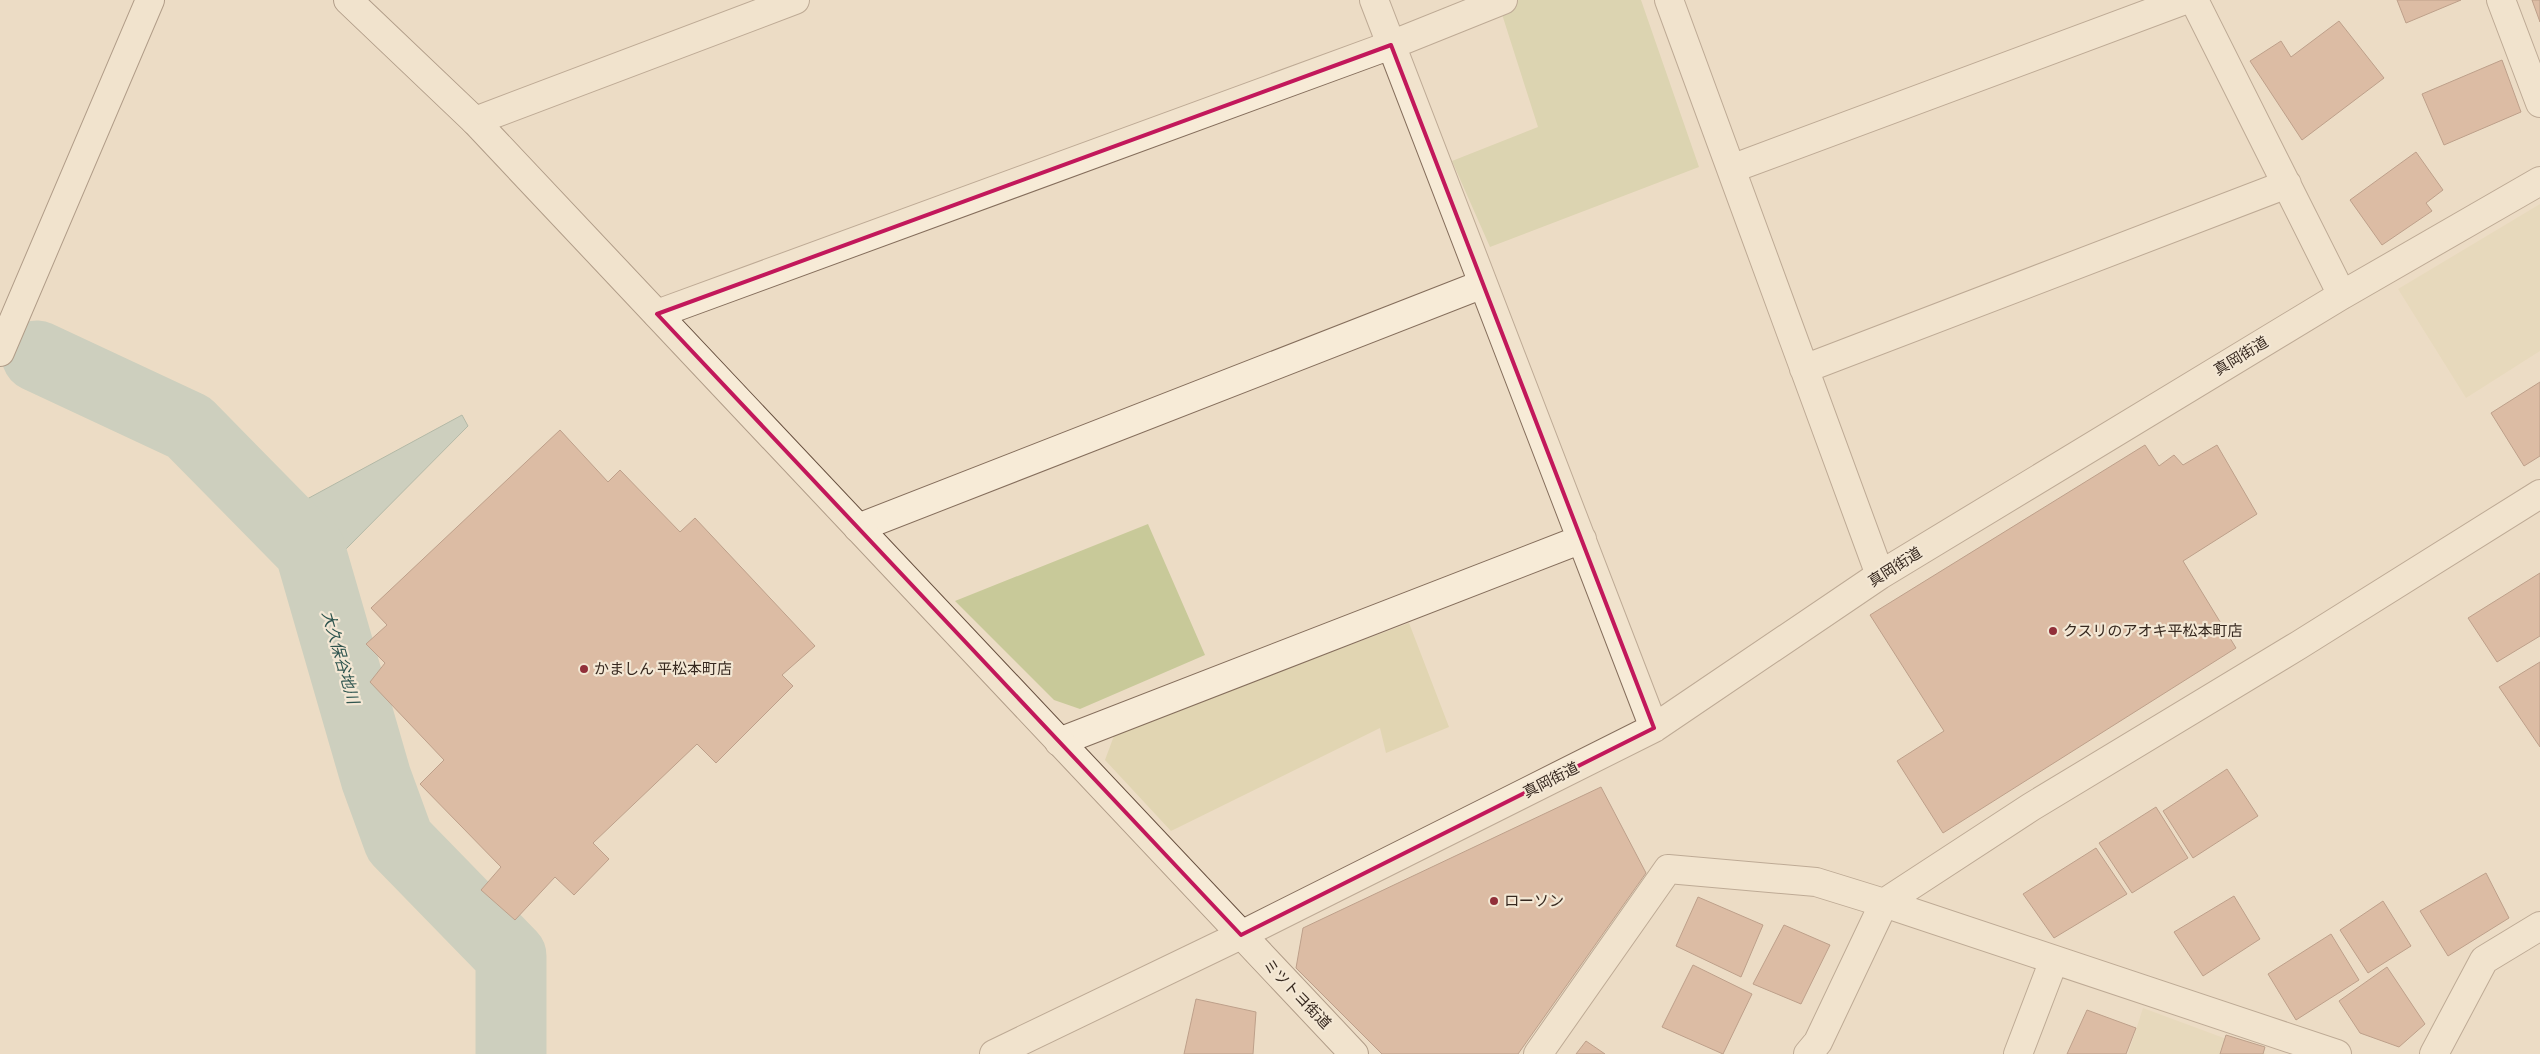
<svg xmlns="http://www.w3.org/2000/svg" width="2540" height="1054" font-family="Literata,'Noto Sans JP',serif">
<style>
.farmland{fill:#e1d5b2}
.green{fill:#c8c999}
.water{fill:#a6bfb5;stroke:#6d8d82}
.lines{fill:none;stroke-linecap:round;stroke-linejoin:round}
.stream{stroke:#6d8d82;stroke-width:12}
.river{stroke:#a6bfb5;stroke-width:71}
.building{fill:#c8957d;stroke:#835643}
.street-casing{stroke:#856e5c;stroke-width:30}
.secondary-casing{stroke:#674f3f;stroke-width:30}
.street{stroke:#f7ebd7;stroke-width:28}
.secondary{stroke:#f7ebd7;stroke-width:28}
.marked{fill:none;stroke:#c2185b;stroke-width:4;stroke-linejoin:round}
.poi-dot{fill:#912f39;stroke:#f3e7d4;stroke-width:2}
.labels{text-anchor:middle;stroke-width:4.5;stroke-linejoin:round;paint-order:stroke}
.street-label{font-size:15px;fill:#36281f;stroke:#f3e7d4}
.poi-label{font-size:15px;fill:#36281f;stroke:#f3e7d4;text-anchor:start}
.water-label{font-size:16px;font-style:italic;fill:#2f554f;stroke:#f3e7d4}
</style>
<rect width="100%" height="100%" fill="#ecdcc5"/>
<path class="farmland" d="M2540,204V351L2466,398L2398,289Z
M1409,623L1449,727L1386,753L1380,728L1171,831L1105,760L1115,733Z
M2143,1008L2267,1054H2128Z"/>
<path class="green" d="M1519,0H1641L1699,167L1490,247L1452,161L1538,127L1500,8Z
M1148,524L1205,655L1080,709L1054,700L955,601Z"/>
<path class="water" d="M462,415L468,426L344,551L296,505Z"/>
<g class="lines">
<path class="stream" d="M263,505H296"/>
<path class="river" d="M37,356L189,427L310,550L376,778L399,841L511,956V1054"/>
</g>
<path class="building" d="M2397,0H2461L2406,23Z
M2532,0H2540V22Z
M2339,21L2384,78L2302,140L2250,61L2281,41L2291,57Z
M2502,60L2521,112L2444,145L2422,94Z
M2416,152L2443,190L2426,203L2432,211L2382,245L2350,200Z
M2540,382V456L2524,466L2491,413Z
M560,430L608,482L620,470L680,532L695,518L815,646L782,675L793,686L716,763L697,744L593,843L609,859L574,895L555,877L515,920L481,890L501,867L420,784L444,760L370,682L385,663L366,644L387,625L371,608Z
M2145,445L2159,466L2174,455L2183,465L2217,445L2257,514L2183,561L2236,648L1943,833L1897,761L1944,731L1870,615Z
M2540,573V636L2497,662L2468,618Z
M2540,662V747L2499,687Z
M2227,769L2258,816L2193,858L2163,811Z
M1601,787L1646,873L1518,1054H1382L1296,968L1303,928Z
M2156,807L2188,858L2132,893L2099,843Z
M2096,848L2127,894L2054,938L2023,894Z
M2486,873L2509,918L2448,956L2420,911Z
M2234,896L2260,939L2203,976L2174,932Z
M1698,897L1763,925L1741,977L1676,946Z
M2383,901L2411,946L2368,973L2340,930Z
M1784,925L1830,945L1801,1004L1753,984Z
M2331,934L2359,980L2296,1020L2268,974Z
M1693,965L1752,994L1723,1054L1662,1027Z
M2387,967L2425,1024L2399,1047L2360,1033L2339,1001Z
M1196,999L1256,1012L1253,1054H1184Z
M2087,1010L2136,1028L2126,1054H2067Z
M2226,1035L2265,1047L2263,1054H2220Z
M1586,1041L1605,1054H1576Z"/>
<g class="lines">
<g class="street-casing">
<path id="street" d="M1374,0L1654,728
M1669,0L1880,575
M2194,0L2342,295
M2501,0L2540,103
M475,121L795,0
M1731,169L2185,0
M657,314L1391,45L1503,0
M1804,369L2287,184
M858,528L1483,284
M1059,742L1582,539
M994,1054L1241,935L1654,728L1880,575L2342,295L2540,181
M1538,1054L1668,869L1816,882L1884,903L2337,1054
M1808,1054L1818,1042L1884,903L2031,807L2299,645L2540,494
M2018,1054L2054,960
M2434,1054L2484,960L2540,926"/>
</g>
<g class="secondary-casing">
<path id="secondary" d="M348,0L475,121L1354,1054
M0,352L150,0"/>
</g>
<use href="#street" class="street"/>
<use href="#secondary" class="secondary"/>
</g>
<path d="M0 0H2540V1054H0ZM1391,45L1654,728L1241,935L657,314Z" fill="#ecdcc5" fill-opacity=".55" fill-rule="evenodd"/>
<path class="marked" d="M1391,45L1654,728L1241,935L657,314Z"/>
<g class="poi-dot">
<circle cx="2053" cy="631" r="5"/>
<circle cx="584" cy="669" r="5"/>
<circle cx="1494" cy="901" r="5"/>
</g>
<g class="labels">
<g class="street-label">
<text transform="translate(2241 356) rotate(-31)" y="5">真岡街道</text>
<text transform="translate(1895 567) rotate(-32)" y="5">真岡街道</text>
<text transform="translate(1551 780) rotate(-27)" y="5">真岡街道</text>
<text transform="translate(1297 994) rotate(46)" y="5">ミツトヨ街道</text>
</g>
<g class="poi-label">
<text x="2063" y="636">クスリのアオキ平松本町店</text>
<text x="594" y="674">かましん 平松本町店</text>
<text x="1504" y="906">ローソン</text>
</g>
<g class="water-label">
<text transform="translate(341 657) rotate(74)" y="6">大久保谷地川</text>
</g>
</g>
</svg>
